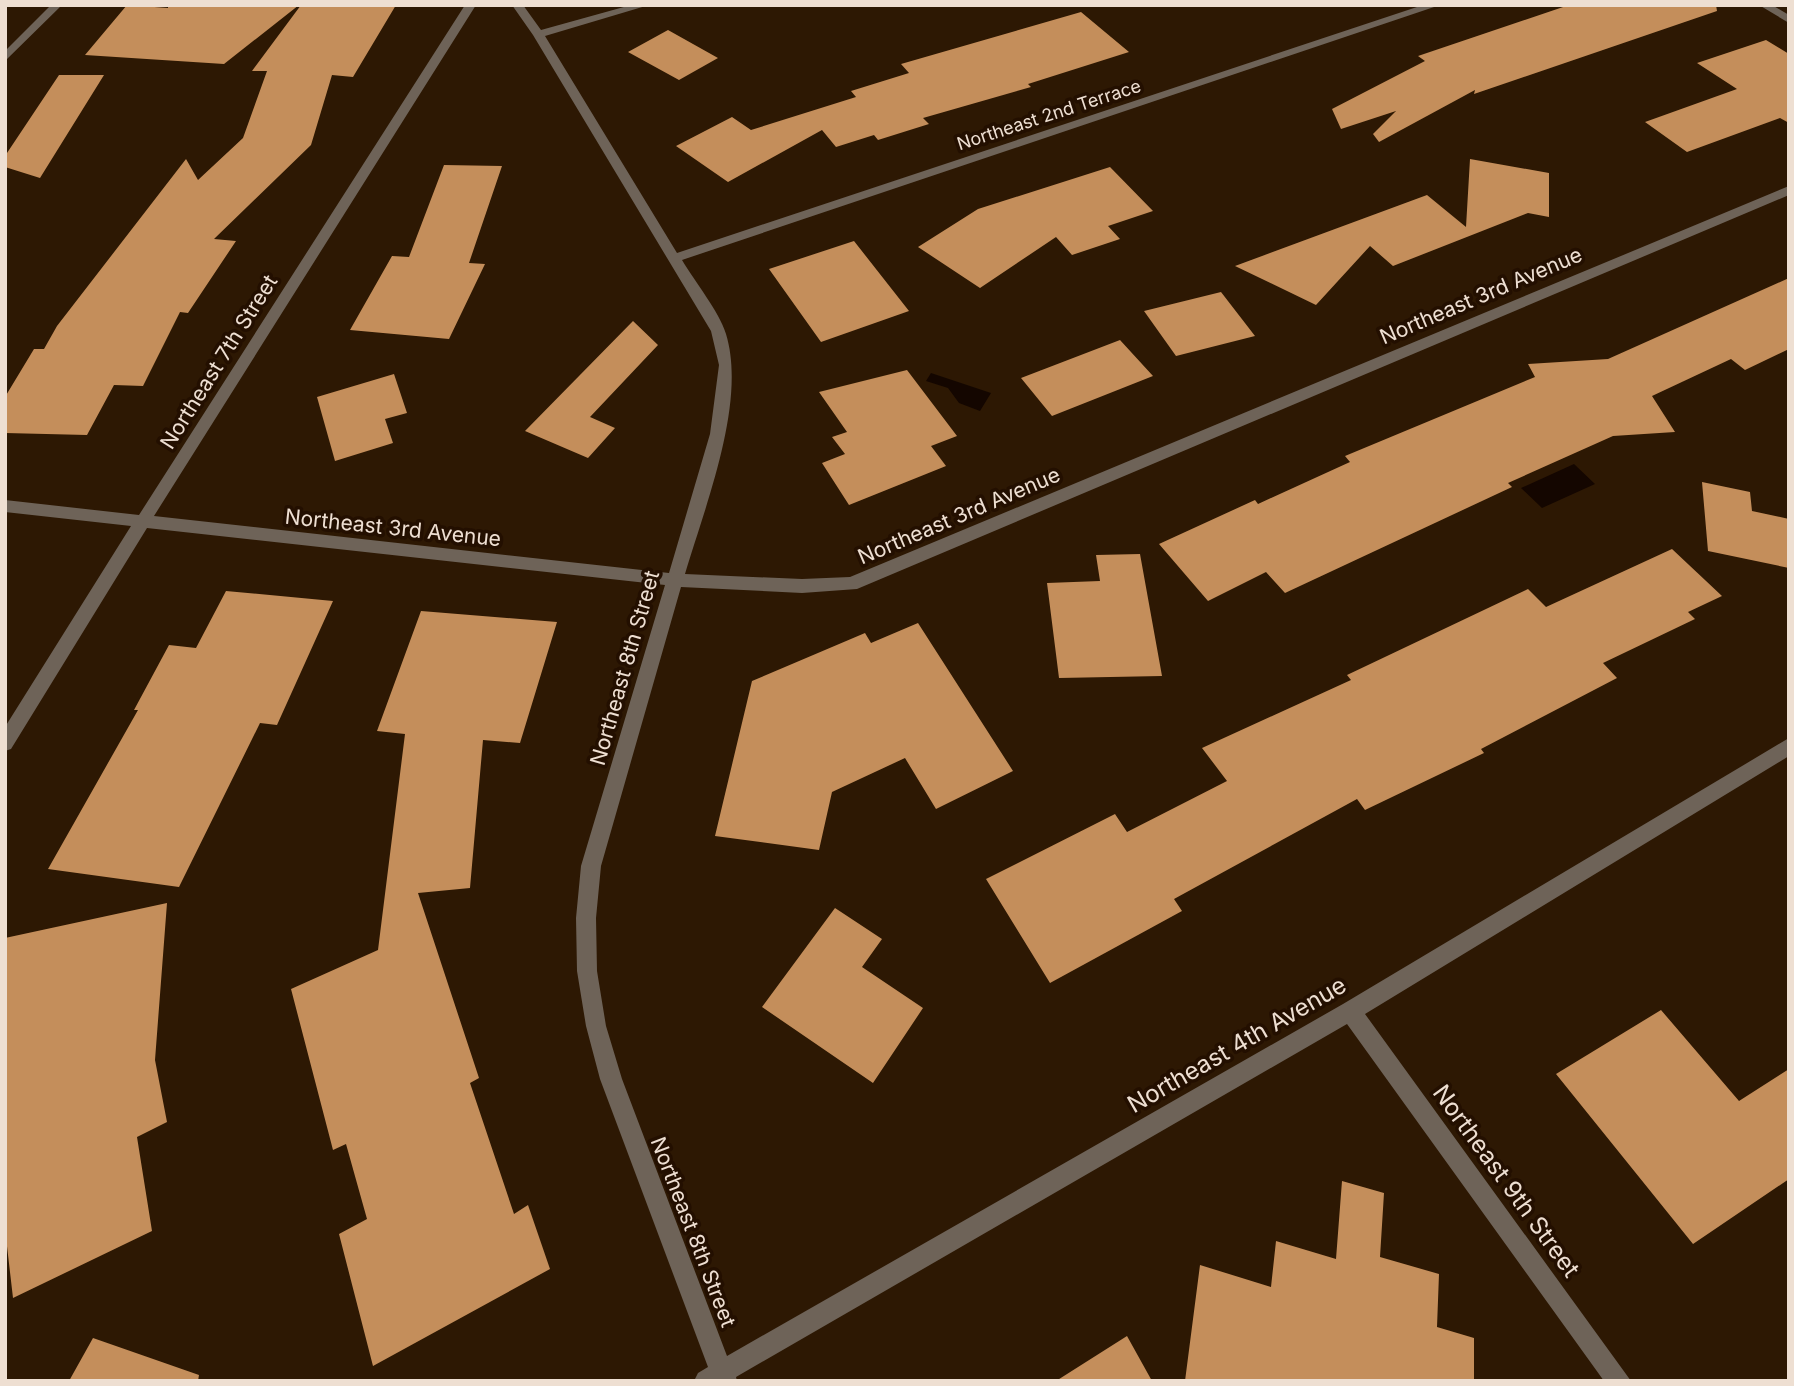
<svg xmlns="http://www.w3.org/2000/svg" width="1794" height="1386" font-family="Inter,sans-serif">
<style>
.water{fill:#140600}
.building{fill:#c48e5b}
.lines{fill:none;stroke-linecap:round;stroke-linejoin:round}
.street{fill:#6e6358;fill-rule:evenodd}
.labels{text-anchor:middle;stroke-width:7;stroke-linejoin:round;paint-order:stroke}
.far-street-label{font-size:18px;fill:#eedfd2;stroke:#230f00}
.street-label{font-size:21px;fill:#eedfd2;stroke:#230f00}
.near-street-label{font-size:24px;fill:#eedfd2;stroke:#230f00}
</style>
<rect width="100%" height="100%" fill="#2d1803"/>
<path class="water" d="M931,373L991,393L980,411L959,403L948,388L926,381Z
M1574,464L1595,484L1542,508L1521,488Z"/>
<path class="building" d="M127,5L168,8V5H299L224,64L85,55Z
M301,5H396L353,77L332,75L311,145L214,239L236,241L188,313L180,312L143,386L114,385L87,435L5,433V397L34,349H44L57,326L186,159L198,180L243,138L267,71H252Z
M1569,5H1716L1717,11L1474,94L1475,90L1379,142L1373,134L1396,111L1341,129L1332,109L1425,61L1418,56Z
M1081,12L1129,52L1028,84L1031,87L923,118L929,124L878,140L874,135L836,147L822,130L728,182L676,146L732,117L751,130L856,97L851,91L909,73L901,64Z
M668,30L718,58L679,80L628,52Z
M1766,40L1789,54V123L1780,118L1687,152L1645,122L1737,89L1697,63Z
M59,75H104L40,178L5,167V156Z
M1470,159L1549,173V217L1528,213L1393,266L1370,246L1316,305L1235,266L1427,195L1466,227Z
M444,165L502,166L469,263L485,264L449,339L350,330L392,256L409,257Z
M1110,167L1153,211L1108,226L1120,239L1072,255L1056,237L980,288L918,247L978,209Z
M854,241L909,311L821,342L769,269Z
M1789,278V349L1745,370L1731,359L1652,396L1675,432L1613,436L1508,483L1512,487L1285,593L1266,572L1208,601L1159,544L1255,500L1258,504L1350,462L1345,456L1535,377L1528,364L1608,359Z
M1221,292L1255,336L1176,356L1144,311Z
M633,321L658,345L590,417L615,428L588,458L525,431Z
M1120,340L1153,376L1052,416L1021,378Z
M907,370L957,436L931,446L946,466L849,505L822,463L845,454L832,437L847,432L819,392Z
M394,374L407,413L385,419L393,443L335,461L317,397Z
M1702,482L1750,492L1752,511L1789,519V568L1708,551Z
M1672,549L1722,596L1688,612L1695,619L1603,663L1617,678L1481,749L1484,753L1365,810L1357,799L1174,899L1182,911L1050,983L986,879L1115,814L1127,832L1227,781L1202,748L1351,680L1347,675L1528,589L1546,607Z
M1140,554L1162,676L1059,678L1047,583L1100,581L1096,555Z
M226,591L333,601L277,725L260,723L179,887L48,869L138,710H134L169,645L196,648Z
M421,611L557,622L520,743L483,740L470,888L418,893L479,1078L470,1083L514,1214L528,1205L550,1269L373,1366L339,1234L367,1219L346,1144L333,1150L291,989L378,950L405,734L377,731Z
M918,623L1013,771L936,809L905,758L832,792L819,850L715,836L752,681L865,633L871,643Z
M167,903L155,1060L167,1122L137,1137L152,1231L13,1298L5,1229V938Z
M835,908L882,939L862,967L923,1008L873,1083L762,1007Z
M1661,1010L1739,1101L1789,1069V1179L1693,1244L1556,1074Z
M1342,1181L1384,1193L1380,1257L1439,1274L1437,1327L1474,1338V1381H1185L1200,1265L1271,1287L1276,1241L1336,1259Z
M1127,1336L1152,1381H1056Z
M93,1338L199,1375L198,1381H69Z"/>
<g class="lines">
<path class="street" d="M51,5H62L5,61V51Z
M465,5H476L154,516L669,573L710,434L719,365L711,331L533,35L512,5H523L541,30L631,5H649L545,36L677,253L1423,5H1440L682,260C695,282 719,311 726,334C747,403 705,506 685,574L802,579L850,577L1789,186V195L857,589L802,593L681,587L601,866L596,918L597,971L606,1026L622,1079L727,1356L1343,1004L1789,738V756L1365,1014L1631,1381H1604L1347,1024L736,1377L737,1381H694L698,1373L708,1367L600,1079L586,1026L577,971L576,918L581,866L665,585L147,528L11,749L5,751V727L131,526L5,512V500L139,515Z
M1759,5H1772L1789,15V23Z"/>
</g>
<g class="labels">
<g class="far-street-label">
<text transform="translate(1049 115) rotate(-18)" y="6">Northeast 2nd Terrace</text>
</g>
<g class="street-label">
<text transform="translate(1481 296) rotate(-23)" y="7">Northeast 3rd Avenue</text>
<text transform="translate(219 362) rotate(-58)" y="7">Northeast 7th Street</text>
<text transform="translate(959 516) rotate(-23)" y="7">Northeast 3rd Avenue</text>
<text transform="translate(393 528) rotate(6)" y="7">Northeast 3rd Avenue</text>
<text transform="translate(625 668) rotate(-74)" y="7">Northeast 8th Street</text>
<text transform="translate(693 1232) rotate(69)" y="7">Northeast 8th Street</text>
</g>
<g class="near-street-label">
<text transform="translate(1237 1045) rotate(-30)" y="8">Northeast 4th Avenue</text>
<text transform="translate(1506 1181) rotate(54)" y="8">Northeast 9th Street</text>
</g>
</g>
<rect width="1794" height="1386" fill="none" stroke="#eedfd2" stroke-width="14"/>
</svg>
